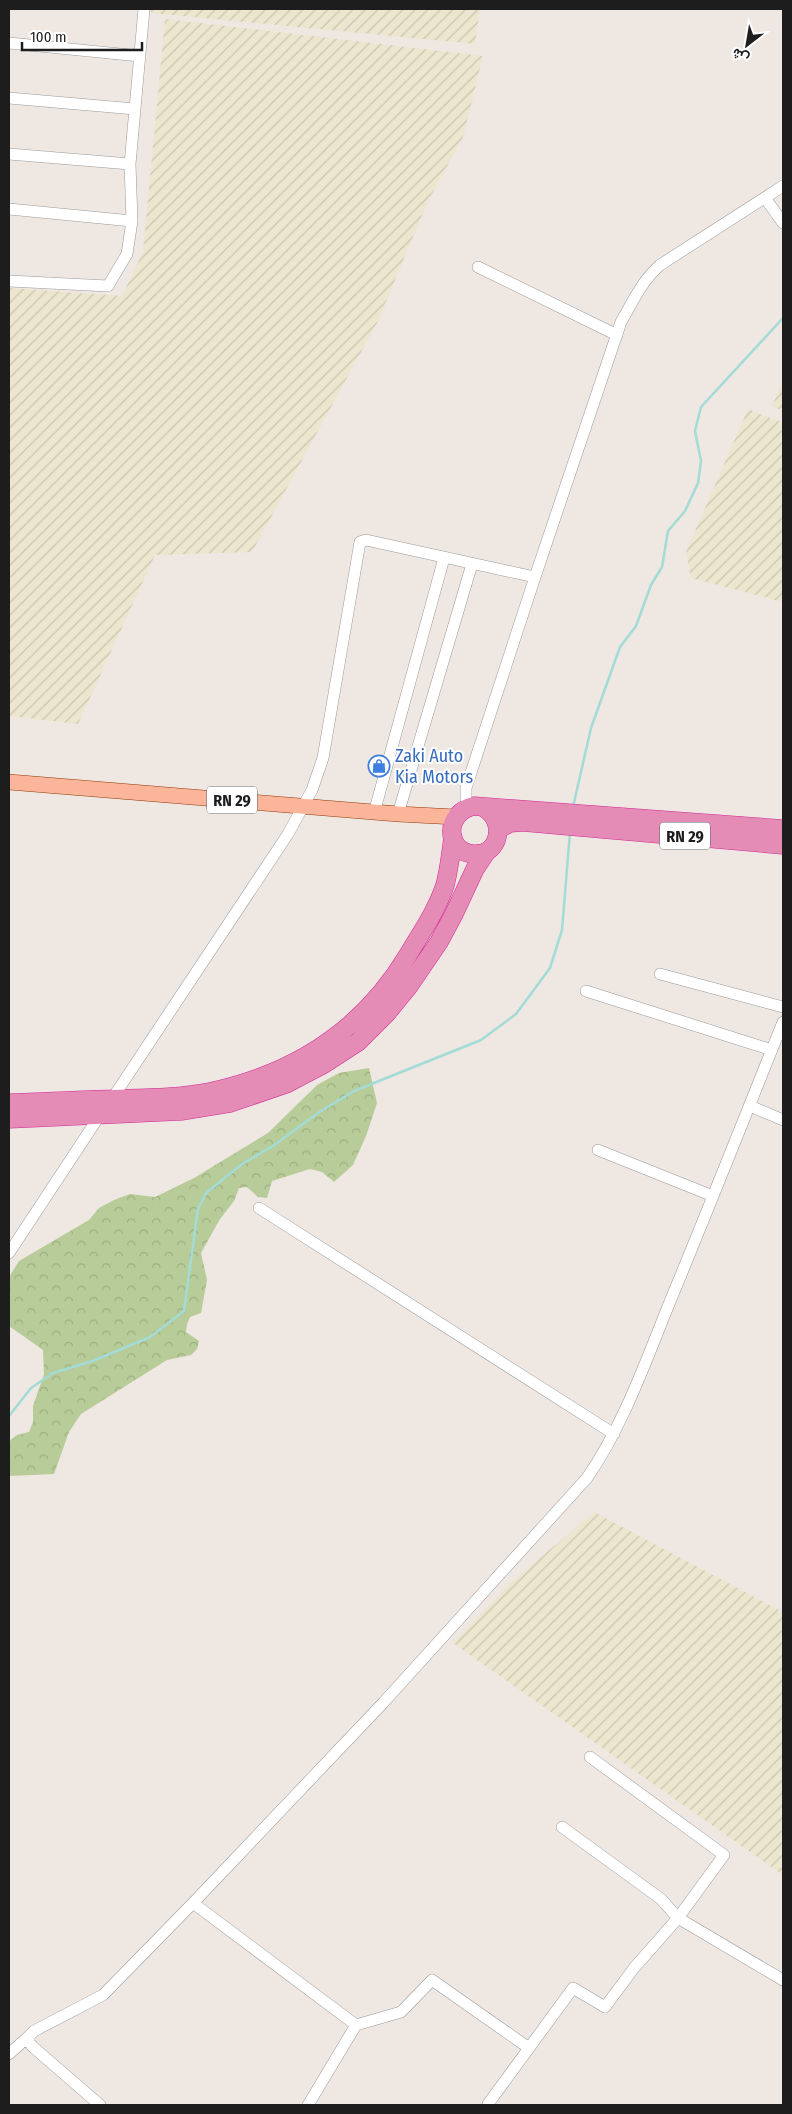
<svg xmlns="http://www.w3.org/2000/svg" width="792" height="2114" font-family="'Fira Sans Condensed',Vazirmatn,sans-serif">
<style>
.farmland{fill:url(#farmland-furrows)}
.forest{fill:url(#forest-crowns)}
.lines{fill:none;stroke-linecap:round;stroke-linejoin:round}
.stream{stroke:#a3dbd7;stroke-width:2.5}
.minor-casing{stroke:#9a9a9a;stroke-width:12}
.major-casing{stroke:#923903;stroke-width:16}
.highway-casing{stroke:#d42795;stroke-width:19}
.minor{stroke:#fff;stroke-width:11}
.major{stroke:#fab59b;stroke-width:15}
.highway{stroke:#e48bb6;stroke-width:18}
.labels{text-anchor:middle;stroke-width:4;stroke-linejoin:round;paint-order:stroke}
.shield{fill:#fff;stroke:#616161;stroke-width:1}
.shield-label{font-size:16px;font-weight:bold;fill:#1d1d1d}
.shop-label{font-size:18px;fill:#366cbe;stroke:#fff;text-anchor:start}
</style>
<defs>
<pattern id="farmland-furrows" width="10" height="10" patternUnits="userSpaceOnUse" patternTransform="scale(1.25)"><rect width="10" height="10" fill="#ede6ce"/><path d="M-1 1l2-2M0 10L10 0M9 11l2-2" fill="none" stroke="#cbc5b0"/></pattern>
<pattern id="forest-crowns" width="20" height="18" patternUnits="userSpaceOnUse" patternTransform="scale(1.25)"><rect width="20" height="18" fill="#b7cc98"/><path d="M2 6a3 3 0 1 1 6 0M12 15a3 3 0 1 1 6 0" fill="none" stroke="#9daf83"/></pattern>
</defs>
<rect width="100%" height="100%" fill="#eee7e2"/>
<path class="farmland" d="M151,9H480L475,44L151,13Z
M165,19L483,56L463,137L428,201L378,321L252,552L155,555L78,724L9,716V288L122,296L143,252Z
M783,382V411L772,406Z
M748,409L783,423V602L691,578L686,552Z
M594,1512L783,1612V1875L453,1643L512,1582Z"/>
<path class="forest" d="M369,1068L377,1103L366,1136L353,1165L334,1182L322,1172L310,1169L272,1181L267,1198L258,1197L247,1187L239,1188L234,1201L220,1219L201,1253L207,1280L201,1313L190,1317L187,1324L186,1332L199,1341L197,1349L191,1355L167,1360L81,1414L69,1432L54,1474L9,1476V1441L17,1435L29,1432L33,1422V1406L44,1374L43,1350L9,1326V1277L19,1261L89,1220L99,1208L114,1200L130,1194L155,1197L194,1178L268,1133L317,1085L339,1073Z"/>
<g class="lines">
<path class="stream" d="M573,807L591,728L620,647L636,626L651,585L662,567L668,531L685,511L698,483L701,461L695,431L701,407L783,318
M9,1416L31,1388L53,1373L93,1361L150,1337L184,1311L198,1209L206,1193L242,1164L273,1146L318,1113L354,1091L481,1040L516,1014L550,968L562,930L570,832"/>
<g class="minor-casing">
<path id="minor" d="M9,43L140,56
M9,98L135,109
M9,154L130,164
M765,198L783,223
M9,209L132,221
M478,267L617,335
M9,281L108,286L127,254L132,221L130,164L144,9
M469,807L466,800V788L535,577L621,322C633,301 642,281 660,265L783,186
M374,813L444,558
M398,814L472,564
M660,974L783,1007
M586,991L772,1050
M112,1099L288,834L312,790L323,758L360,542L366,540L535,577
M750,1106L783,1120
M598,1150L713,1196
M259,1208L614,1434
M9,1253L100,1115
M562,1827L661,1899L678,1918L783,1980
M193,1903L356,2025L401,2012L432,1980L529,2048
M9,2054L29,2036
M488,2104L573,1988L605,2007L634,1968L678,1918L724,1855L590,1757
M100,2105L33,2047L29,2042V2036L34,2031L103,1995L193,1903L383,1703L587,1478C623,1426 645,1363 669,1304C708,1210 745,1116 783,1022
M308,2105L356,2025"/>
</g>
<g class="major-casing">
<path id="major" d="M9,782L398,814L456,817"/>
</g>
<g class="highway-casing">
<path id="highway" d="M484,808C506,820 501,856 473,854C444,851 445,812 474,806L783,829
M499,829L510,823L523,822L783,845
M9,1103C44,1102 79,1100 114,1099C146,1098 178,1098 209,1092C294,1074 363,1030 408,955C421,933 437,910 445,885C449,870 451,853 453,837
M9,1119L181,1111L230,1103L286,1084L324,1064L358,1042L387,1013L409,986L439,942L454,914L475,869L487,851"/>
</g>
<use href="#minor" class="minor"/>
<use href="#major" class="major"/>
<use href="#highway" class="highway"/>
</g>
<defs>
<g id="shop-ring" transform="scale(1.125)"><circle r="9.5" fill="#fff" stroke="#3f7fe0" stroke-width="1.5"/><path d="M-5-2.5h2.3a2.7 3.5 0 0 1 5.4 0H5L5.5 6h-11ZM-1.5-2.5h3a1.5 2.3 0 0 0-3 0Z" fill="#3f7fe0"/></g>
</defs>
<g fill-rule="evenodd">
<use href="#shop-ring" x="379" y="766"/>
</g>
<g class="labels">
<g class="shield">
<rect x="207" y="786.5" width="50" height="27" rx="4"/>
<rect x="660" y="822.5" width="50" height="27" rx="4"/>
</g>
<g class="shield-label">
<text x="232" y="806">RN 29</text>
<text x="685" y="842">RN 29</text>
</g>
<g class="shop-label">
<text x="395" y="762">Zaki Auto<tspan x="395" dy="21">Kia Motors</tspan></text>
</g>
</g>
<rect width="792" height="2114" fill="none" stroke="#1d1d1d" stroke-width="20"/>
<g transform="translate(747 45) rotate(211)" stroke="#ffffff" stroke-width="4" paint-order="stroke">
<path d="M0-4L9 19L0 12L-9 19Z" fill="#1d1d1d"/>
<text y="-8" font-size="14" font-weight="bold" text-anchor="middle" fill="#1d1d1d">ش</text>
</g>
<path d="M22 42v8h120v-8" fill="none" stroke="#1d1d1d" stroke-width="2.5"/>
<text x="30" y="42" font-size="15" fill="#1d1d1d" stroke="#ffffff" stroke-width="4" paint-order="stroke">100 m</text>
</svg>
